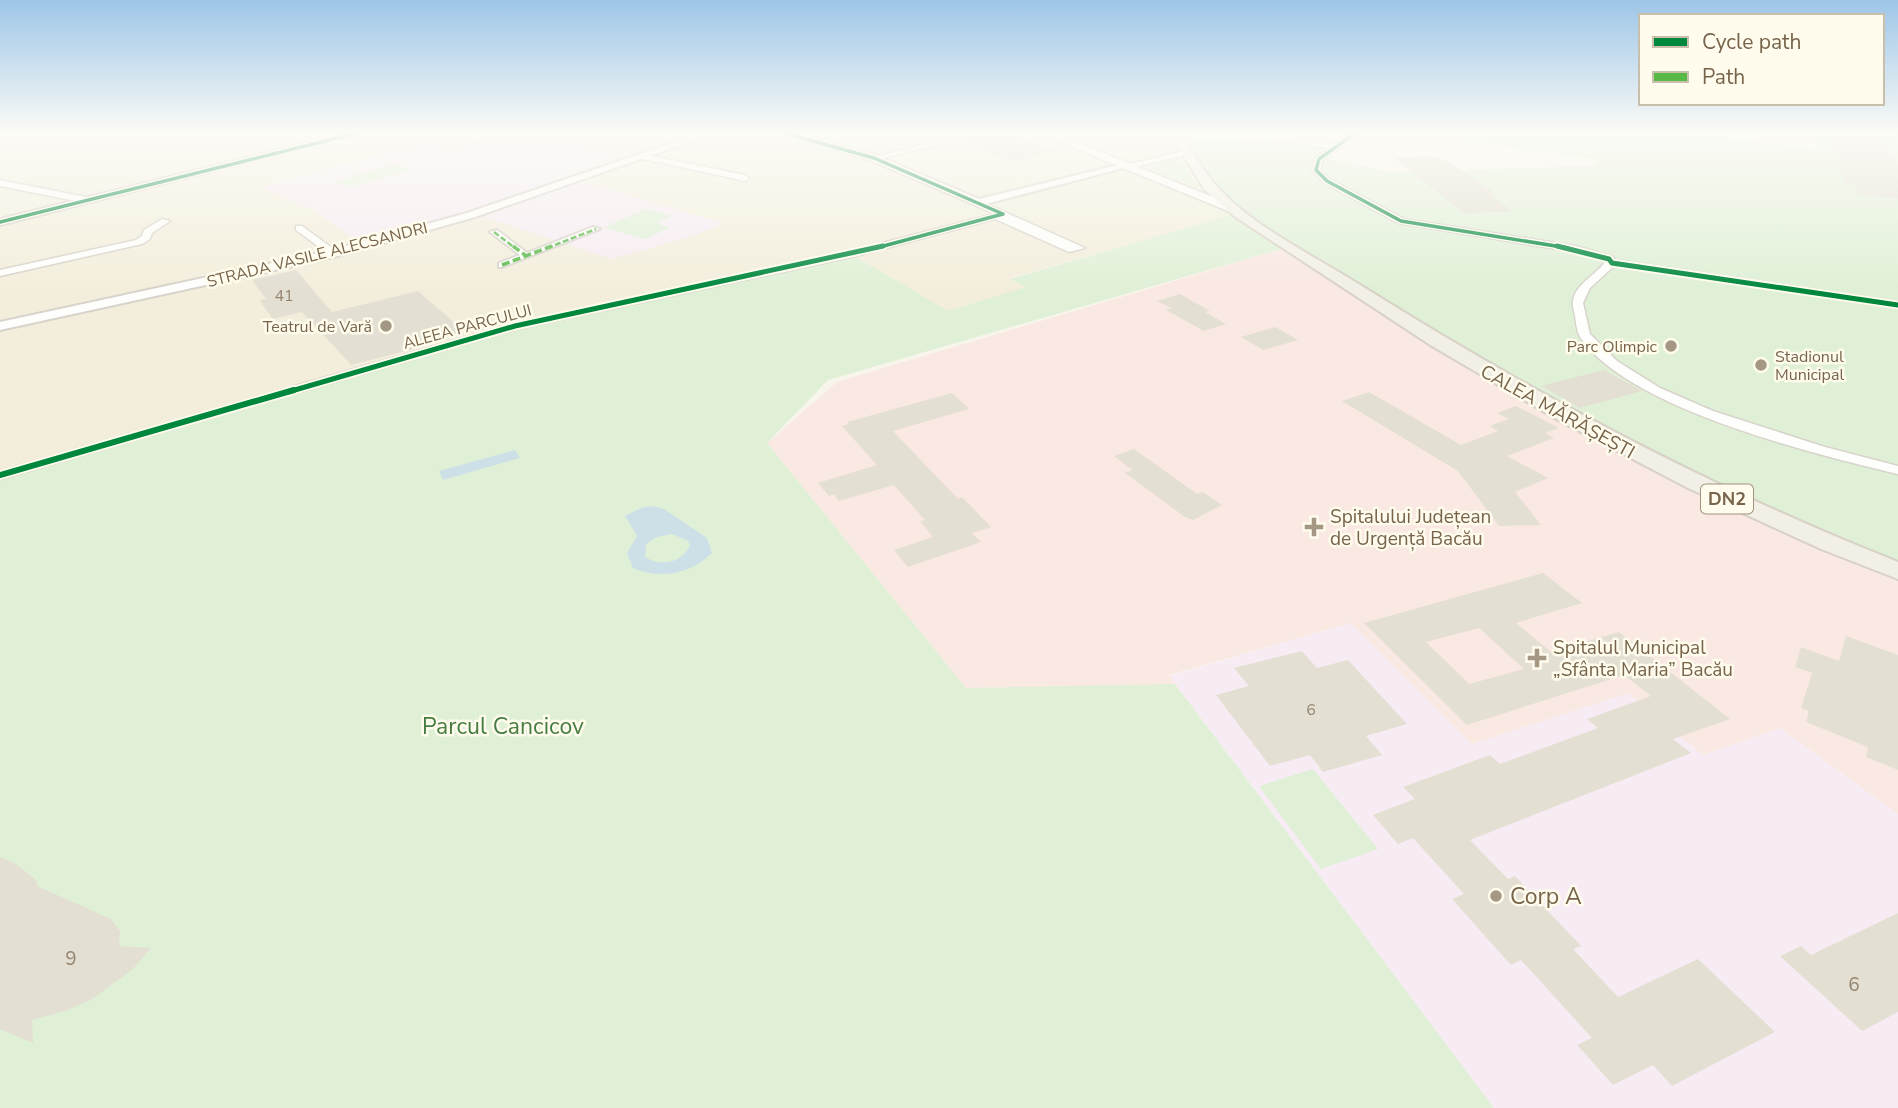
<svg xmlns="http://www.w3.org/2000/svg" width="1898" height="1108" font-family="'Nunito Sans',sans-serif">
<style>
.residential{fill:#f3eedc}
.education{fill:#f7ecf3}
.medical{fill:#fae8e2}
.green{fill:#e0f0d7}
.water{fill:#cde0e8;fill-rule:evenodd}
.building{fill:#e4dfd3;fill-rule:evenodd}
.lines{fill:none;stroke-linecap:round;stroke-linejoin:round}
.pedestrian-casing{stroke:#d7d3ca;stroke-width:4}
.minor-casing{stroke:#d7d3ca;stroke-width:3}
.tertiary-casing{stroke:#d7d3ca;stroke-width:4}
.secondary-casing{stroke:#d8d3ca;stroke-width:3}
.primary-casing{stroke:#d7d1c6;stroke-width:4}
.pedestrian{fill:#fefefc;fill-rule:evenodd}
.minor{fill:#fefefc;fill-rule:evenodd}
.tertiary{fill:#fefefc;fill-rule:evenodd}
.secondary{fill:#fefefc;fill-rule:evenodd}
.primary{fill:#f2f0e6;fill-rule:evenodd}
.quiet-far1{stroke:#58b947;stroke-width:2.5;stroke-dasharray:6 2.5;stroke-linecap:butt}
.quiet{stroke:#58b947;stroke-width:3.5;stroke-dasharray:8 3.5;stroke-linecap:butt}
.cycleway-far2-casing{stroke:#fffcee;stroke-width:6}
.cycleway-far1-casing{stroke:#fffcee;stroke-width:9}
.cycleway-casing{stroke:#fffcee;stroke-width:10}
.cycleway-far2{stroke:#00873e;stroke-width:3.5}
.cycleway-far1{stroke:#00873e;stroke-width:5}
.cycleway{stroke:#00873e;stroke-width:6}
.poi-dot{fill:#a49783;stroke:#fffcee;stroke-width:2.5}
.labels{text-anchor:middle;stroke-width:5;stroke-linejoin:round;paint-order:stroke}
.far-street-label{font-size:16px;fill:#77644b;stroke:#fffcee}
.number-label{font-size:16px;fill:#94856f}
.far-poi-label{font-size:16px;fill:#77644b;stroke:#fffcee;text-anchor:end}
.shield{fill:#fffcee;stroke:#a0927c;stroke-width:2}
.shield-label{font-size:18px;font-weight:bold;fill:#77644b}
.street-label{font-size:19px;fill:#77644b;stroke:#fffcee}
.poi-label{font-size:19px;fill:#77644b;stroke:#fffcee;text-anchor:start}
.near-number-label{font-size:19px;fill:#94856f}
.near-park-label{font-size:23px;fill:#477d42;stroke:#fffcee}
.near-poi-label{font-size:23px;fill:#77644b;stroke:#fffcee;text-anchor:start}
</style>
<rect width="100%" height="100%" fill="#f8f6ec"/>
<path class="residential" d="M0,134H1354L1336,147L1283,141H1181L1239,213L1011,278L1027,287L948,312L851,254L0,474Z"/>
<path class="education" d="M499,134H621L585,146L624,157L471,210L358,242L313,210L261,187L430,140L454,147Z
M575,180L724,223L696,235L612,259L475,214Z
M1351,623L1472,744L1628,693L1703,755L1780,728L1898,814V1108H1494L1169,676Z"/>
<path class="medical" d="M1288,247L1898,571V814L1780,728L1703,755L1628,693L1472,744L1351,623L1169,675L1175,684L1170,686L966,688L767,443L837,382Z"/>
<path class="green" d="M1446,134H1709L1815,150L1814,134H1898V571L1712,492L1288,247L828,380L767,443L966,688L1175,684L1494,1108H0V474L515,326L851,254L948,311L1026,287L1010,279L1238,213L1217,194L1180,140L1283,141L1335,147L1322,157L1388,172L1597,166L1594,159L1444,138Z
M1171,160L1182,162L1199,188L1147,168Z
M395,164L412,170L351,187L335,181Z
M647,209L672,216L656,223L670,228L644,239L603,227Z
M1313,769L1378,849L1321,869L1259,786Z"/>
<path class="water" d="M515,450L520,458L443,480L439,471Z
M653,506L664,509L707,538L712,553C691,574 660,580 633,568L627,553L637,536L625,516L641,508ZM672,534L688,541L690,545C683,563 660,567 645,557L646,544L657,537Z"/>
<path class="building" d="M985,134H1020L1021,138L1056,151L1012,162L962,141Z
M1828,134L1886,141L1898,163V199L1859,194L1854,184L1845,183Z
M1431,156L1446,160L1496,194H1490L1513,212L1464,213L1394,158Z
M296,270L332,312L418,291L464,331L429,341L433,344L351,365L302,312L273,319L259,300L266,299L252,280Z
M1180,294L1210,311L1205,312L1226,324L1204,331L1166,310L1171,308L1157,301Z
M1275,327L1298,340L1263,350L1241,337Z
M1604,370L1642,391L1580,408L1541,386Z
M1369,392L1461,445L1498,431L1490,426L1509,419L1497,413L1516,406L1559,428L1545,433L1554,438L1507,456L1548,478L1515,492L1541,525L1499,526L1458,471L1342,401Z
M952,393L969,409L893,431L958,499L962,497L991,527L972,533L981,542L908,567L894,550L933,537L920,521L925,520L894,485L839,501L834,494L829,496L818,483L877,465L842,426L849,424L847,422Z
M1134,449L1197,494L1203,492L1222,505L1193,520L1185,517L1125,473L1132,470L1114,456Z
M1543,573L1582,603L1516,623L1551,652L1619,632L1730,719L1673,739L1691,753L1470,840L1508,879L1515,876L1581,946L1573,949L1618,997L1698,959L1775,1032L1672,1086L1653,1065L1613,1085L1577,1045L1592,1038L1521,960L1511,965L1452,899L1464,894L1413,838L1398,844L1373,815L1415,799L1403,787L1490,755L1500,764L1598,728L1587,719L1651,696L1624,675L1467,725L1364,623ZM1479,628L1524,669L1469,684L1426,642Z
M1846,636L1898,655V770L1866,757L1868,747L1806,722L1809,711L1801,708L1812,673L1795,667L1801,647L1839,661Z
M1302,651L1317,668L1348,660L1407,724L1366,736L1382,755L1323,772L1310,755L1270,766L1216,695L1249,686L1234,668Z
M0,857L16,864L37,881V886L111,919L120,931L119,946L151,948L133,969L91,1000L65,1011L32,1020L33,1043L0,1029Z
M1898,913V1012L1862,1031L1780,956L1801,946L1811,955Z"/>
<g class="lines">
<g class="pedestrian-casing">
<path id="pedestrian" d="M593,227L600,229L502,267H499V263L520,255L490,232L497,230L527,253Z"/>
</g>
<g class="minor-casing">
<path id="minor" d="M17,134H28L13,139V135Z
M132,134H172L134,139L130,137Z
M481,134H494L473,141L469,139Z
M968,134H982L874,160L870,158Z
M1299,134H1307L1310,140L1334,144L1349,134H1358L1323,160L1320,170L1330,179L1404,219L1576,246L1613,257L1615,260L1898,302V308L1614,266L1590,288L1583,303L1590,334L1617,361L1660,388L1713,411L1825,447L1898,466V474C1815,454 1628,409 1580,337C1577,332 1576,323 1575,316C1574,311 1572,306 1573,301C1576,282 1599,274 1605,261L1575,252L1398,223L1324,183L1312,170L1316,157L1329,148L1304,144Z
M1188,150L1191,154L1126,169L1122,166Z
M642,154L745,175L749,178L745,181L639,158L638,156Z
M0,180L86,197L91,200L86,203L0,186Z
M978,200L1085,248L1069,252L995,219L856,256L517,329L0,479V471L511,324L855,250L994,214L975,205L973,203Z
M162,219L170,221L152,233L150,239L142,244L0,276V270L136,240L142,236L144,230Z
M296,226H302L339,253L330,255L296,230Z"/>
</g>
<g class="tertiary-casing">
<path id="tertiary" d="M341,134H358L0,225V219Z
M698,134H712L475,217L338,256L0,330V322L332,250L467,213Z
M783,134H799L878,156L979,199L1126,163L1131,166L978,206L870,160Z"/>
</g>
<g class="secondary-casing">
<path id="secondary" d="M1040,134H1056L1240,208L1228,211Z"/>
</g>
<g class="primary-casing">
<path id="primary" d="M1170,134H1182C1192,150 1202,169 1214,183C1248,224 1312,255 1357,283C1530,392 1708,487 1898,562V579L1821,549L1688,488L1558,420L1432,346L1234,216L1204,189Z"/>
</g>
<use href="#pedestrian" class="pedestrian"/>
<use href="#minor" class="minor"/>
<use href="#tertiary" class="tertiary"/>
<use href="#secondary" class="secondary"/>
<use href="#primary" class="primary"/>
<path class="quiet-far1" d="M494,232L515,248
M547,248L596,229"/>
<path class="quiet" d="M513,246L525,255
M502,265L552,246"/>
<g class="cycleway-far2-casing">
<path id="cycleway-far2" d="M788,134L874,158L1003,214L876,248
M1354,134L1319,159L1316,170L1327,181L1401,221L1568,248
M0,222L353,134"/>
</g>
<g class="cycleway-far1-casing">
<path id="cycleway-far1" d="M1557,246L1609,259L1612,263L1898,305
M288,392L515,326L883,246"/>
</g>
<g class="cycleway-casing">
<path id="cycleway" d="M0,475L294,390"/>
</g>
<use href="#cycleway-far2" class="cycleway-far2"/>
<use href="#cycleway-far1" class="cycleway-far1"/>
<use href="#cycleway" class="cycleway"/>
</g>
<linearGradient id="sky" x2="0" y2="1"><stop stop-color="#9dc6e8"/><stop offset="0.46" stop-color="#fcfbf6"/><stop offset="1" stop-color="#fcfbf6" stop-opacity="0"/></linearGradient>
<rect width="1898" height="289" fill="url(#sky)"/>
<g class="poi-dot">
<circle cx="386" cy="326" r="7"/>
<circle cx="1671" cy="346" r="7"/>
<circle cx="1761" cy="365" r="7"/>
<path d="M1310.5 516.5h7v7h7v7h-7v7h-7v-7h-7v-7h7z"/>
<path d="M1533.5 647.5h7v7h7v7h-7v7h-7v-7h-7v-7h7z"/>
<circle cx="1496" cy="896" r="7"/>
</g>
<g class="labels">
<g class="far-street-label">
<text transform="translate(317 254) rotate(-14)" y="6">STRADA VASILE ALECSANDRI</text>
<text transform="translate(467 326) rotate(-15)" y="6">ALEEA PARCULUI</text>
</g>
<g class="number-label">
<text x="284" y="301">41</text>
<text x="1311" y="715">6</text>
</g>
<g class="far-poi-label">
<text x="372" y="332">Teatrul de Vară</text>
<text x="1657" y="352">Parc Olimpic</text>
<text x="1775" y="362" text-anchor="start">Stadionul<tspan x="1775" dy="18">Municipal</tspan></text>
</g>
<rect class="shield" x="1701" y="484.5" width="52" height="29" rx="5"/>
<g class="shield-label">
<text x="1727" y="505">DN2</text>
</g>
<g class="street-label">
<text transform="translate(1558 411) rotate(29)" y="7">CALEA MĂRĂȘEȘTI</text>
</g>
<g class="poi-label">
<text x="1330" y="523">Spitalului Județean<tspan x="1330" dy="22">de Urgență Bacău</tspan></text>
<text x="1553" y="654">Spitalul Municipal<tspan x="1553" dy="22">„Sfânta Maria” Bacău</tspan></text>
</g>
<g class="near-number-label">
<text x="71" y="965">9</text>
<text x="1854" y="991">6</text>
</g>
<g class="near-park-label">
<text x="503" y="734">Parcul Cancicov</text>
</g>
<g class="near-poi-label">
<text x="1510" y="904">Corp A</text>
</g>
</g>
<rect x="1639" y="14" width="245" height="91" fill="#fffcee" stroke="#c9bfad" stroke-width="2"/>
<rect x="1653" y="37" width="35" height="10" fill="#00873e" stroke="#c9bfad" stroke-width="2"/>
<text x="1702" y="49" font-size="21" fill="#77644b">Cycle path</text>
<rect x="1653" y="72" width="35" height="10" fill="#58b947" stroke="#c9bfad" stroke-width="2"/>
<text x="1702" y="84" font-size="21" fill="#77644b">Path</text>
</svg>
